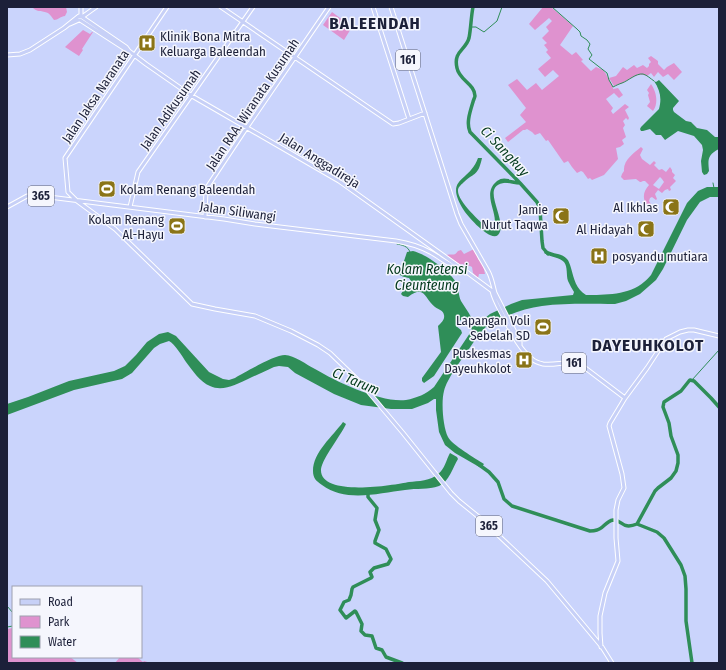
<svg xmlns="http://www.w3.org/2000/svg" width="726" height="670" font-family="'Fira Sans Condensed',sans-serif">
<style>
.green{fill:#df92cf;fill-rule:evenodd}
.water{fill:#2f8e58}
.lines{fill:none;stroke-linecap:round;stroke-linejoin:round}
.stream{stroke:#2f8e58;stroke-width:1}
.river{stroke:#2f8e58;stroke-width:3.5}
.major-casing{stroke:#fff;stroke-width:5}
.major{stroke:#c7d0f7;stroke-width:3}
.labels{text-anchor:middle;stroke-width:3;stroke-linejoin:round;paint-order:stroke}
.shield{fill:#f5f6fd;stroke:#5d6074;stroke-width:1}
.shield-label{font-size:12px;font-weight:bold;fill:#1c2039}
.poi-label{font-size:13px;fill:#1c2039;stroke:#f5f6fd;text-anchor:end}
.street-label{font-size:13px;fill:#1c2039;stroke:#f5f6fd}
.water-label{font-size:14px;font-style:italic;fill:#02381c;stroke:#f5f6fd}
.district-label{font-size:17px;font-weight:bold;letter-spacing:1px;fill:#1c2039;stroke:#f5f6fd}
</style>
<rect width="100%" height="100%" fill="#cad4fc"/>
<path class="green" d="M32,7H66L67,12L65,16C61,16 58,20 54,20C52,18 51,15 48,13C42,10 37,13 32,7Z
M543,7H551L573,26L560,45L572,55L576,52L583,60L581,61L591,71L596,67L603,70L606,74L609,80L613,87V89L618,88L623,95L619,98L614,93L606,99L613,108L611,111L613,114L625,104L629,107L625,110L629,118L628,120L626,118L623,121L625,125L623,128L626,137L622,140L624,144L620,147L616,148L618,159L604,175L592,180L590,178L588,179L583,172L581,171L577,173L572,167L568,161L564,163L548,140L546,141L540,133L535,135L532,132L527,129L525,130H523L508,142L505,138L526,122L520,115L526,108L508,85L517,79L527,90L536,83L542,90L559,76L553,70L545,77L538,69L551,58L546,52L548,50L544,45L547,43L542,38L549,31L546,27L552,21L549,18L535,30L529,24Z
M332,12L352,27L344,40L323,25Z
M83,30L90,34L92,32H93L82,49L83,50L79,56L65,47Z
M651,56L658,61V64L664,70L667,67L674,63L682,72L674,80L668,74L663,77L658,72L654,77L651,73L647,76C638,72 631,79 623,83C620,84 617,85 614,86L609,78L616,76L623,67L627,70L634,65L637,68L643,65L647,68L649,66V64L651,62L648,58Z
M651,84C656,91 659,103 653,111L647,106L650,102L648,95L649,93L647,90Z
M641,147L643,149L640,155L642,159L650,165L654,161L656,163L654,165L659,170L662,169L666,172L670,167L672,170V172L675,175L673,178L676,181L670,187L671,190L669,191L668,189L665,190L662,193L658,190L655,194L657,199L656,200L652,197L650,198L649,201L651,204L644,209V207L646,204C642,196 644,191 649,185L645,181H643L641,182H640L636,179L624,180L621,177L622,174L624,171C623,160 634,153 641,147ZM660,177L662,179L664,182L659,189L653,185Z
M474,249L477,254L478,259L483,265L485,274H479L478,278L473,273L472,267L470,266L464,265L463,264L459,265L445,255C452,253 454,257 458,251L461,250L464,254Z
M13,628V657H70L78,663H7V629Z
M120,657H137L143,662L144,661L151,663H115Z"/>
<path class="water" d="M659,80L679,101L673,108V110L674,112L686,121L691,122L697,128L707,130L715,137H719V149C707,155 708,160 709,171L707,174L704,175L702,172L701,161L703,150L702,145L694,136L678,131L665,140L661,135H656L650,129L643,131H641L640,129L641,127L659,109C662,98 660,90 654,81L656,82Z
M478,158H482C478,176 475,172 464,182C462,184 458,187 458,190C457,201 480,221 488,229L493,228C501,215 480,195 497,181C501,178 504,178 509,179V182C504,183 496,183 494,190C491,201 507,226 498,235C490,242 467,216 463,209C444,177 469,183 478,158Z
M707,187H719V197H710L700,202L687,220L663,269L656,280L640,294L626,301L615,304C592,304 565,303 542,306C527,308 512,313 498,320C493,322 487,325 483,330C478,335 473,343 469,349C461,360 447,379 444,391C441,402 443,427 448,437C452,445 475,458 484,464L481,468L455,453L445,445L439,432L436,410V399H434L428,403L412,409H391L361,405L334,394L295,373L288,367L279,366L274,367C265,371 257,375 248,379C237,384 223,392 210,386C200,382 193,371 186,362C182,356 175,344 169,341L160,344L154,348L132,373L122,379L74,390L7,415V404L28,397L69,381L114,371L125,366L136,355L147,342L159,334L168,332L176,336L209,372L223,379L229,380L235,378C246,372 274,355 285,355C294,355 307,365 315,369C337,382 381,403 406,400C417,398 426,394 434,387L472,330L471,328L474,325L475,326L490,314L511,304L522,300L573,295L574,292C572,289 570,285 568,281C566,275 568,267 564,262C559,257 550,257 544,253L546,250C552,254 562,253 567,259C569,261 570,265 571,268C574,279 576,289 586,295C604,295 630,295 644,282C647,280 649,277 651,275L687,203L698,191Z
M413,251C426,254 449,271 456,282C459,288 458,295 461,301C464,306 468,311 471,317L469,320L464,316L456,326L461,330L462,333L434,376L424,383L422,381V378L441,352L438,326C441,323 445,320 444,315C443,310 439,310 435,307C424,298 425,284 408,297L403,296L401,294L406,286L410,284L411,281L409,278C405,277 400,277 398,272L402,267L407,252Z
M343,422L346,424C341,435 322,459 321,469C319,498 394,485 409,482C418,481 431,481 438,474C445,469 446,460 450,453L457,457L458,459C453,467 449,482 439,486C428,490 417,488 405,490C379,493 346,503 322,485C316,481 313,478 313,471C313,452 333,436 343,422Z"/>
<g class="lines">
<path class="stream" d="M552,7L577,29L580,32L581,36L587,40L590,44L588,49L592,55L589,59L607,73L609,80L613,87C617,85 619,84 622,83C628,81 636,73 643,74C647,75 651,79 654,81
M470,27H476L484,32L497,21L502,7
M713,183L714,188
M397,244C402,245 408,246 410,252
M463,318L465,320
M692,380L719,350
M7,606L13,613
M7,627L13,626"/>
<path class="river" d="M473,7C471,17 471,28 469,38C466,50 453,51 457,68C459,80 475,84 475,96C475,97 473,101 473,102C470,112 466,123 470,132L520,183L537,202L540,209L542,241L543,248L548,254
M505,181C510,181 515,183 520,183
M478,464L489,472L498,482L504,499L512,506L590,531C592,531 594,531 597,530C603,529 606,521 613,520C623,520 622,530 637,524L655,491L658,488L671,478L676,471L678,463V455L671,436L669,423L663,407L664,402L681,391L689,381L690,380L694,381L711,398L719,407
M368,491V497L377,508L375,520L379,530L375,541V543L386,549L391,559L388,564L374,568L370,572L372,577L371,578L353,587L352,589L351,595L349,600L344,602L340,610L346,618L355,611L356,612L362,624L361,631L365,635L372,636L376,648L382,650L386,657L402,663
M637,524L657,532L664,538L681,565L685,576L686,589V621L692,663"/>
<g class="major-casing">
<path id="major" d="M81,7V16
M167,7L65,158L68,192L77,201L115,229L192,304L215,309L255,316L291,331L318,345L330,353L361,383L403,433L451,493L459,501L480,518L547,581L602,647L612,663
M221,7L393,124L399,123L425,113
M373,7L409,119
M391,7L457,214L461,224L488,271C492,278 493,286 495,293L520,342V345
M82,17L126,47L129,51L146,64L192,96L339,181L468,273L495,293
M70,24L79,20H80L128,51
M7,55L20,54L30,50L64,28L79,16L82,17L96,7
M7,207L27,196H41L224,219L255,224L396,241C408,243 419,246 430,252C440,257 449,266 461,269
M130,207L138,172L253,7
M205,217L206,189L247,127L329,7
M492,291C494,300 499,308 503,316C511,331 519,349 532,359C535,362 539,363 543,364C555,366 568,360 580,364L625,398
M601,647L600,633V616L605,593L618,561L616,538V510L618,500L624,488L622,474L609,426L610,423L625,398L647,368L666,339L680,332L688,330H694L719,336"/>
</g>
<use href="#major" class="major"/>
</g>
<defs>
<g id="hospital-square" transform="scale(0.9)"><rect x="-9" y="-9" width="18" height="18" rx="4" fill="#8a7417" stroke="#f5f6fd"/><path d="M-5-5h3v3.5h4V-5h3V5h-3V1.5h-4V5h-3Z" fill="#fff"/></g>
<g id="stadium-square" transform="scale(0.9)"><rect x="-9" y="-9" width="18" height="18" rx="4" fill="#8a7417" stroke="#f5f6fd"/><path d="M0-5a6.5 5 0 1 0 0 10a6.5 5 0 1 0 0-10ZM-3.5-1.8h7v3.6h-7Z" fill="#fff"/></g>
<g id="mosque-square" transform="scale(0.9)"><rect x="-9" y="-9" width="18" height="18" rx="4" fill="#8a7417" stroke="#f5f6fd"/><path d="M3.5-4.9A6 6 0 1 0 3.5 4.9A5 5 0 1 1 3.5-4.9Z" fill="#fff"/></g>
</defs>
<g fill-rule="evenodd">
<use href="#hospital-square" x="147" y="43"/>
<use href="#stadium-square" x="107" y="189"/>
<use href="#mosque-square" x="671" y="207"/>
<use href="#mosque-square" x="561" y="216"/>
<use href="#stadium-square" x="177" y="226"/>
<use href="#mosque-square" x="646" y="229"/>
<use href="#hospital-square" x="599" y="256"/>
<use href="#stadium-square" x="543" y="327"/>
<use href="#hospital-square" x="524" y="360"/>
</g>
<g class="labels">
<g class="shield">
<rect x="396" y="50" width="24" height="20" rx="3"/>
<rect x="28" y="186" width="26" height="20" rx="3"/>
<rect x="562" y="353" width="24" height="20" rx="3"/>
<rect x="476" y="516" width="26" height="20" rx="3"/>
</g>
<g class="shield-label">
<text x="408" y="64">161</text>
<text x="41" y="200">365</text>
<text x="574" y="367">161</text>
<text x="489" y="530">365</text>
</g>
<g class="poi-label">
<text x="160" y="41" text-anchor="start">Klinik Bona Mitra<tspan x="160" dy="15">Keluarga Baleendah</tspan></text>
<text x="120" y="194" text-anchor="start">Kolam Renang Baleendah</text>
<text x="658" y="212">Al Ikhlas</text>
<text x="548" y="214">Jamie<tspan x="548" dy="15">Nurut Taqwa</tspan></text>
<text x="164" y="224">Kolam Renang<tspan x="164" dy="15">Al-Hayu</tspan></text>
<text x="633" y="234">Al Hidayah</text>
<text x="612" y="261" text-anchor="start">posyandu mutiara</text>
<text x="530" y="325">Lapangan Voli<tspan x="530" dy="15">Sebelah SD</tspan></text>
<text x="511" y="358">Puskesmas<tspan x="511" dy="15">Dayeuhkolot</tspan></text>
</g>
<g class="street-label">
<text transform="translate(95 96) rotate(-56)" y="5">Jalan Jaksa Naranata</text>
<text transform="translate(252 104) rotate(-56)" y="5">Jalan RAA. Wiranata Kusumah</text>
<text transform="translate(170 109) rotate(-55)" y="5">Jalan Adikusumah</text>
<text transform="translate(320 160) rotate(32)" y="5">Jalan Anggadireja</text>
<text transform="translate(238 211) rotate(8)" y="5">Jalan Siliwangi</text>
</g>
<g class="water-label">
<text transform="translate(505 151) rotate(47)" y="5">Ci Sangkuy</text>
<text x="427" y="274">Kolam Retensi<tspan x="427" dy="16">Cieunteung</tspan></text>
<text transform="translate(356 381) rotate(23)" y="5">Ci Tarum</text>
</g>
<g class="district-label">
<text x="375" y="29">BALEENDAH</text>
<text x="648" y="351">DAYEUHKOLOT</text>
</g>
</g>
<rect width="726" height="670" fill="none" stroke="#1c2039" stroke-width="16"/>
<rect x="12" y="586" width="130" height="72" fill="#f5f6fd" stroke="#9ea0af"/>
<rect x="20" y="599" width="20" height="6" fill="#c7d0f7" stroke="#9ea0af"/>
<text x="48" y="606" font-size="12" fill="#1c2039">Road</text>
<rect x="20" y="616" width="20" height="12" fill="#df92cf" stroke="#9ea0af"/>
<text x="48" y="626" font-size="12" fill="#1c2039">Park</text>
<rect x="20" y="636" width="20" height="12" fill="#2f8e58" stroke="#9ea0af"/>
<text x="48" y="646" font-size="12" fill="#1c2039">Water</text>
</svg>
